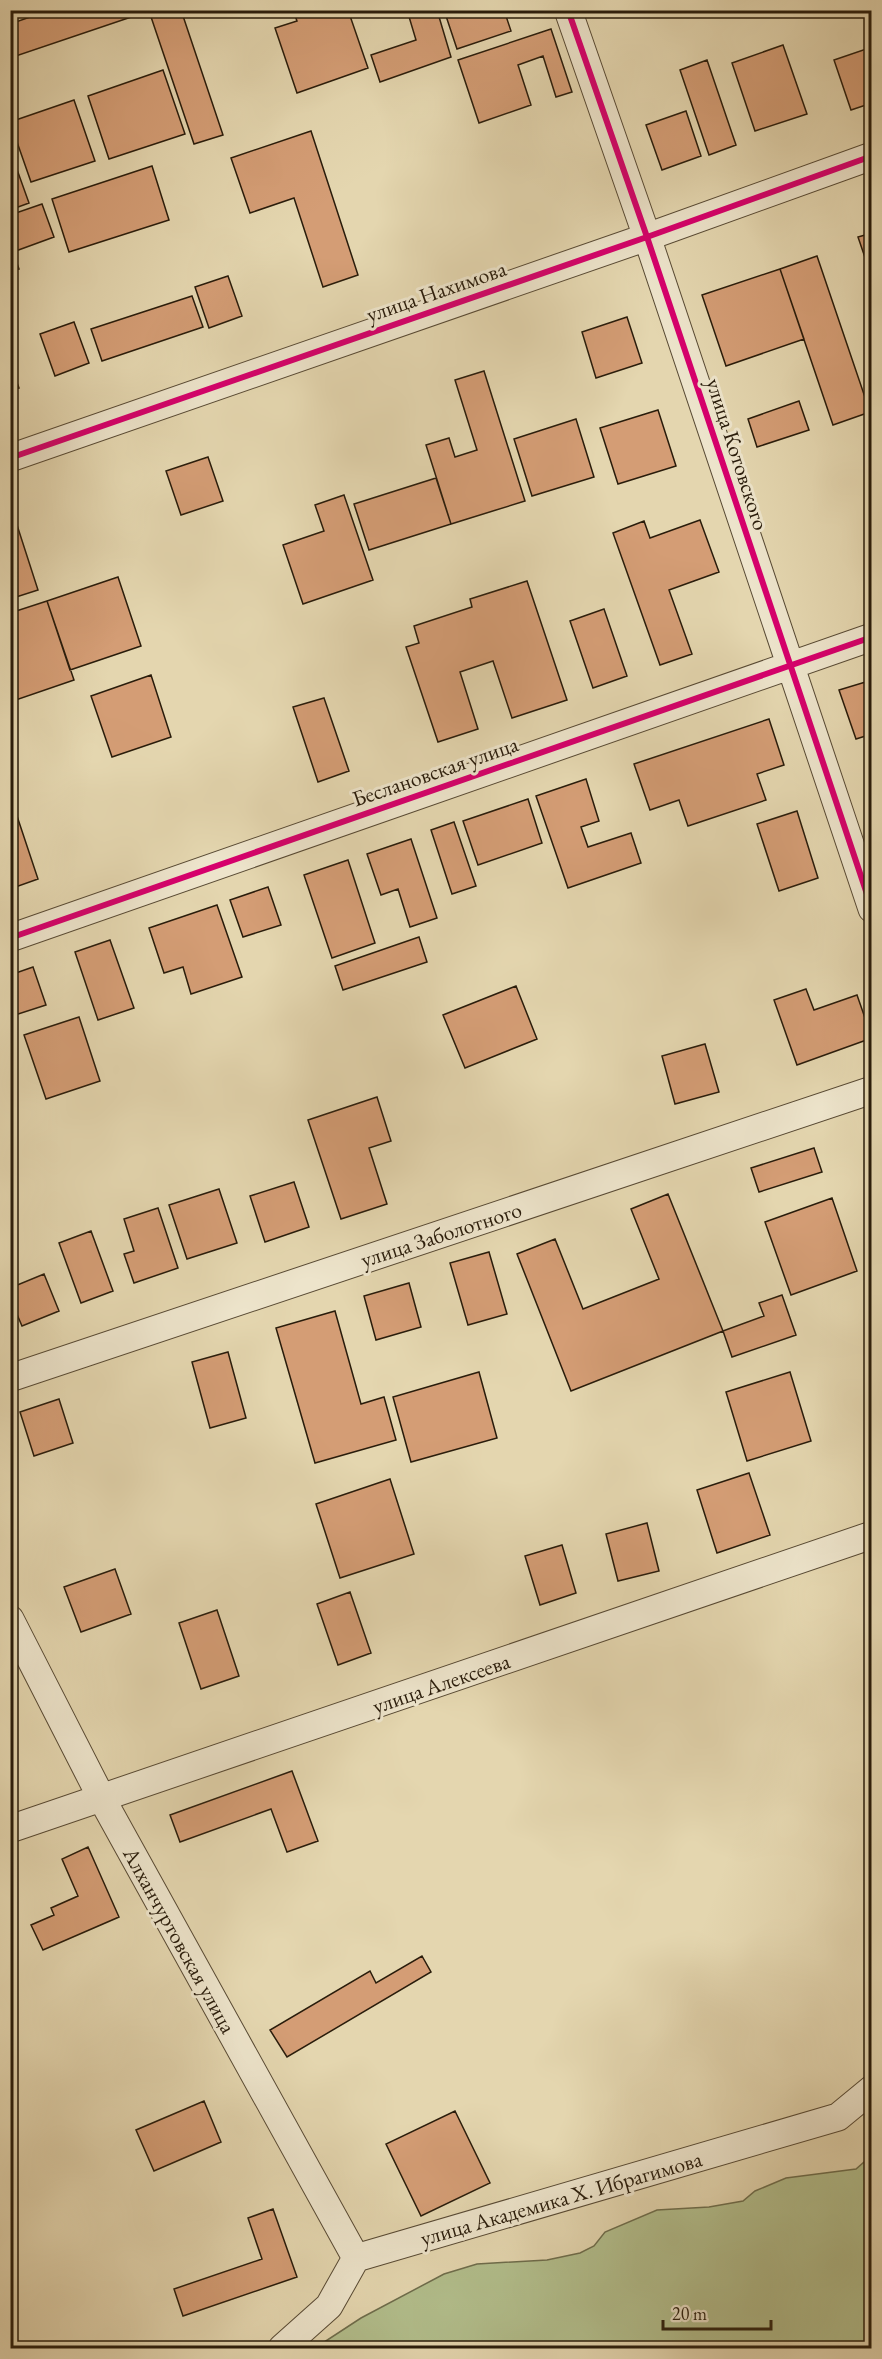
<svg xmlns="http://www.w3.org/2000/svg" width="882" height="2359" font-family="'EB Garamond',serif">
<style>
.green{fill:#b2be8c;stroke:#6e6d4c;stroke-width:1.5}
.building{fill:#d49d75;stroke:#291c0b;stroke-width:1.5}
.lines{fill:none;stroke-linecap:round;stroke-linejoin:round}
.street-casing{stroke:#584a34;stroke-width:29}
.street{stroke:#ede4cb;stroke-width:27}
.cycleway-casing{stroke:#ede4cb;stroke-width:10}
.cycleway{stroke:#d6006c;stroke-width:6}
.labels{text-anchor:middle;stroke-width:6;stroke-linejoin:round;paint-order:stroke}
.street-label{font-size:22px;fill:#291c0b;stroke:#ede4cb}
</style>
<rect width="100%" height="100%" fill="#e4d6af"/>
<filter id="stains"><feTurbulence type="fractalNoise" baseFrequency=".00333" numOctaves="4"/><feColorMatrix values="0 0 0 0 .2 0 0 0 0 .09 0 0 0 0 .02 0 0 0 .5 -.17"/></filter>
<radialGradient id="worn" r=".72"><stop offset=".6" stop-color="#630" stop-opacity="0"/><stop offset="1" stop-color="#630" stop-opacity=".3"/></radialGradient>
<path class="green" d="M871,2156V2348H315L361,2318L444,2274L477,2264L547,2260L580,2253L594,2246L605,2232L657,2210L709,2207L743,2201L755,2191L786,2178L856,2169Z"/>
<path class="building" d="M50,10H181L223,135L194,144L149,11L10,58V24Z
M293,10H348L368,68L297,93L275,28L297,21Z
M407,10H437L451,57L380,82L371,55L416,40Z
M444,10H475L476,15L489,10H504L511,31L457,49Z
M551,29L572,92L556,97L543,56L518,65L531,105L479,123L458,60Z
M783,45L807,114L755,131L732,63Z
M872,47V103L851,110L834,60Z
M707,60L736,145L709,155L680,70Z
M163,70L185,134L109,159L88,96Z
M74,100L95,161L31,182L10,122Z
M686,111L701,156L662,170L646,125Z
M311,131L358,275L323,287L294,198L250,213L231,158Z
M10,150L29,203L10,210Z
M152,166L169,220L69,252L52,199Z
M42,204L54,237L13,252L19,269L10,272V215Z
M872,233V278L858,237Z
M817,256L870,412L833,425L780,269Z
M780,269L804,339L726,366L702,295Z
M228,276L242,316L209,328L195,287Z
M192,296L203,327L102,361L91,329Z
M627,317L642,363L596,378L582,332Z
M74,322L89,363L55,376L40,334Z
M10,363L19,388L10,391Z
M484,371L525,501L451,524L426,445L449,438L455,457L477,450L455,380Z
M799,401L809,430L757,447L748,419Z
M658,410L676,466L618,484L600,428Z
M576,419L594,477L532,496L514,439Z
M208,457L223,501L181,515L166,471Z
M436,478L451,524L369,550L354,504Z
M344,495L373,580L303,604L283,545L324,531L315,505Z
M700,520L719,572L669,590L692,654L660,665L613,533L644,521L650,538Z
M17,525L38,590L10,599V527Z
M118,577L141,646L70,670L47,601Z
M527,581L567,700L512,718L493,661L460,672L478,729L438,742L406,647L419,643L414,626L472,607L470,599Z
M47,601L74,680L10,702V613Z
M604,609L627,676L593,688L570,621Z
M151,675L171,737L112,757L91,696Z
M872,680V734L856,739L839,690Z
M324,698L349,771L318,782L293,707Z
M769,719L784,765L757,774L766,800L688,826L679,800L650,810L634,764Z
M586,779L599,821L581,827L588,847L631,833L641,863L568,888L536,796Z
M528,799L542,843L478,865L463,821Z
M14,807L38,879L10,889V808Z
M797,811L818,878L779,891L757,824Z
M454,822L476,886L452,894L431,830Z
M411,839L437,918L410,927L398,889L381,895L367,854Z
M348,860L375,943L332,958L304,875Z
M268,887L281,925L243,937L230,900Z
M217,905L242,977L191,994L183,967L164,973L149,928Z
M419,937L427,962L343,990L335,966Z
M110,940L134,1008L98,1020L75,952Z
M33,967L46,1005L12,1016L10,975Z
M516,986L537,1039L465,1068L443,1015Z
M806,989L814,1010L857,995L872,1038L797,1065L774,1000Z
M79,1017L100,1081L46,1099L24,1035Z
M705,1044L719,1092L675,1104L662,1056Z
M377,1097L391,1141L369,1148L387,1204L341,1219L308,1120Z
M814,1148L822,1172L759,1192L751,1168Z
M294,1182L309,1227L265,1242L250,1196Z
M219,1189L237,1243L187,1259L169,1205Z
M668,1194L723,1331L571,1391L517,1254L555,1239L583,1309L659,1279L631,1209Z
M832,1198L857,1271L791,1295L765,1222Z
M158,1208L178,1268L134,1283L124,1254L134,1251L124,1219Z
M91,1231L113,1291L81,1303L59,1243Z
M489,1252L507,1314L468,1325L450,1263Z
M44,1274L59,1311L22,1326L10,1298V1288Z
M409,1283L421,1327L376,1340L364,1296Z
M782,1295L796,1335L732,1357L723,1331L764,1316L759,1303Z
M335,1311L361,1404L384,1397L396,1440L315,1463L276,1328Z
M228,1352L246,1418L210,1428L192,1362Z
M479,1372L497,1438L411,1462L393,1397Z
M790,1372L811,1441L747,1461L726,1392Z
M59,1399L73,1443L34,1456L20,1412Z
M749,1473L770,1535L717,1553L697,1490Z
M390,1479L414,1554L340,1578L316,1504Z
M647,1523L659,1571L618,1581L606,1534Z
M562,1545L576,1593L540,1605L525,1556Z
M115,1569L131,1614L81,1632L64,1587Z
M350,1592L371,1653L338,1665L317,1604Z
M217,1610L239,1676L201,1689L179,1623Z
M292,1771L318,1841L287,1852L271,1809L180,1842L170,1815Z
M88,1847L119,1917L43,1950L31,1925L54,1915L51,1908L78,1896L62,1859Z
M422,1956L431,1972L287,2057L270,2030L370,1971L376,1983Z
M204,2101L221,2142L154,2171L136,2130Z
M455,2111L490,2183L421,2216L386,2144Z
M273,2209L297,2277L183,2316L174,2289L262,2259L248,2218Z"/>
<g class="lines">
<g class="street-casing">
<path id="street" d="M568,10L647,237L872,909
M10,458L647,237L872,156
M10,938L872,637
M10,1378L872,1090
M10,1619L102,1799L356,2258
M10,1829L872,1535
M282,2348L329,2306L356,2258L838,2117L872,2089"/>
</g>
<use href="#street" class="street"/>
<g class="cycleway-casing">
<path id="cycleway" d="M568,10L647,237L872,909
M10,458L647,237L872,156
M10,938L872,637"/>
</g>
<use href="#cycleway" class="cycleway"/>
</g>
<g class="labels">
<g class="street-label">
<text transform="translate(436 291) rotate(-19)" y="8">улица Нахимова</text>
<text transform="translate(738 454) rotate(72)" y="8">улица Котовского</text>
<text transform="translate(435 771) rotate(-19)" y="8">Беслановская улица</text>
<text transform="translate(441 1234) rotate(-18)" y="8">улица Заболотного</text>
<text transform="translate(441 1683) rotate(-19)" y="8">улица Алексеева</text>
<text transform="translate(180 1940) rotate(61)" y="8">Алханчуртовская улица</text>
<text transform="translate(561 2198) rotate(-16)" y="8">улица Академика Х. Ибрагимова</text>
</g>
</g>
<rect width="882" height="2359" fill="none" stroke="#e4d6af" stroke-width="36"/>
<rect x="12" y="12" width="858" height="2335" fill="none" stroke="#291c0b" stroke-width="3"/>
<rect x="18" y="18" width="846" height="2323" fill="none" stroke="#291c0b" stroke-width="1.5"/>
<path d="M663 2320v9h108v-9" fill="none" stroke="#291c0b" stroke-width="3"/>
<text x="672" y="2320" font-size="18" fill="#291c0b" stroke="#ede4cb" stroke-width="4.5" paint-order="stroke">20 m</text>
<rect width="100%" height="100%" filter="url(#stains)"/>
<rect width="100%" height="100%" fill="url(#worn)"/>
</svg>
